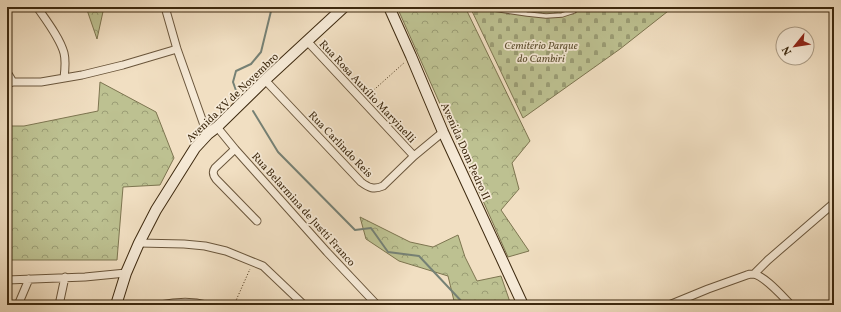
<svg xmlns="http://www.w3.org/2000/svg" width="841" height="312" font-family="Vollkorn,serif">
<style>
.forest{fill:url(#forest-crowns);stroke:#7d7550}
.cemetery{fill:url(#cemetery-stones);stroke:#7d7550}
.lines{fill:none;stroke-linecap:round;stroke-linejoin:round}
.stream{stroke:#768175;stroke-width:2}
.lane-casing{stroke:#6a563c;stroke-width:5.5}
.street-casing{stroke:#6a563c;stroke-width:9}
.secondary-casing{stroke:#3d290f;stroke-width:12}
.path{stroke:#3d290f;stroke-width:1;stroke-dasharray:1 2;stroke-linecap:butt}
.lane{stroke:#f6ead7;stroke-width:3.5}
.street{stroke:#f6ead7;stroke-width:7}
.secondary{stroke:#f6ead7;stroke-width:10}
.labels{text-anchor:middle;stroke-width:3.5;stroke-linejoin:round;paint-order:stroke}
.park-label{font-size:11px;font-style:italic;fill:#5d4f30;stroke:#f6ead7}
.street-label{font-size:11px;fill:#3d290f;stroke:#f6ead7}
</style>
<defs>
<pattern id="forest-crowns" width="20" height="18" patternUnits="userSpaceOnUse"><rect width="20" height="18" fill="#bdc191"/><path d="M2 6a3 3 0 1 1 6 0M12 15a3 3 0 1 1 6 0" fill="none" stroke="#9b9d75"/></pattern>
<pattern id="cemetery-stones" width="16" height="16" patternUnits="userSpaceOnUse"><rect width="16" height="16" fill="#bdc191"/><path d="M2 7V4a2 2 0 0 1 4 0v3zM10 15v-3a2 2 0 0 1 4 0v3z" fill="#9b9d75"/></pattern>
</defs>
<rect width="100%" height="100%" fill="#f1dfc2"/>
<filter id="stains"><feTurbulence type="fractalNoise" baseFrequency=".005" numOctaves="4"/><feColorMatrix values="0 0 0 0 .2 0 0 0 0 .09 0 0 0 0 .02 0 0 0 .5 -.17"/></filter>
<radialGradient id="worn" r=".72"><stop offset=".6" stop-color="#630" stop-opacity="0"/><stop offset="1" stop-color="#630" stop-opacity=".3"/></radialGradient>
<path class="forest" d="M86,7H104L97,39Z
M397,7H465L530,141L512,163L519,189L501,210L529,251L508,257Z
M100,82L156,112L174,158L160,185L123,187L117,260H7V126H24L98,111Z
M360,217L410,242L433,247L458,235L465,257L477,281L501,276L511,305H455L448,276L399,261L366,239Z"/>
<path class="cemetery" d="M470,7H672V8L620,49L523,118Z"/>
<g class="lines">
<path class="stream" d="M238,96L233,82L236,71L251,64L261,52L272,7
M253,111L278,152L355,230L371,228L388,252L419,256L465,305"/>
<g class="lane-casing">
<path id="lane" d="M480,7L527,14L546,16L562,15L574,11L579,7"/>
</g>
<g class="street-casing">
<path id="street" d="M37,7C46,20 60,38 64,53C66,61 65,70 64,78
M165,7L177,49L205,128L208,134
M307,41L414,156
M7,72L13,82
M265,80L361,182C369,188 374,190 383,186L414,156L443,132
M7,84L13,82H41L82,75L123,65L177,49
M217,127L235,149L327,252L377,305
M235,149L215,168C212,172 213,175 216,179L257,221
M139,243L184,244L205,246L226,251L263,266L304,305
M754,274L768,260L834,203
M7,280L85,277L126,273
M18,305L29,279
M59,305L65,277
M160,305C175,302 192,301 207,305
M669,305L708,289L747,275C749,274 752,274 753,274C764,275 783,297 791,305"/>
</g>
<g class="secondary-casing">
<path id="secondary" d="M389,7L411,56L443,132L523,305
M116,305L126,273L139,243L156,210L195,148L208,134L217,127L265,80L344,7"/>
</g>
<path class="path" d="M367,96L405,62
M234,305L250,269"/>
<use href="#lane" class="lane"/>
<use href="#street" class="street"/>
<use href="#secondary" class="secondary"/>
</g>
<g class="labels">
<g class="park-label">
<text x="541" y="49">Cemitério Parque<tspan x="541" dy="13">do Cambiri</tspan></text>
</g>
<g class="street-label">
<text transform="translate(368 91) rotate(47)" y="4">Rua Rosa Auxílio Maryinelli</text>
<text transform="translate(232 97) rotate(-44)" y="4">Avenida XV de Novembro</text>
<text transform="translate(341 144) rotate(46)" y="4">Rua Carlindo Reis</text>
<text transform="translate(466 151) rotate(66)" y="4">Avenida Dom Pedro II</text>
<text transform="translate(304 209) rotate(48)" y="4">Rua Belarmina de Justti Franco</text>
</g>
</g>
<rect width="841" height="312" fill="none" stroke="#f1dfc2" stroke-width="24"/>
<rect x="8" y="8" width="825" height="296" fill="none" stroke="#3d290f" stroke-width="2"/>
<rect x="12" y="12" width="817" height="288" fill="none" stroke="#3d290f"/>
<g transform="translate(795 46) rotate(240)"><circle r="19" fill="#f6ead7" stroke="#ac9d87"/>
<path d="M0-3L7 15L0 10L-7 15Z" fill="#8f2418"/>
<text y="-6" font-size="11" font-weight="bold" text-anchor="middle" fill="#3d290f">N</text>
</g>
<rect width="100%" height="100%" filter="url(#stains)"/>
<rect width="100%" height="100%" fill="url(#worn)"/>
</svg>
